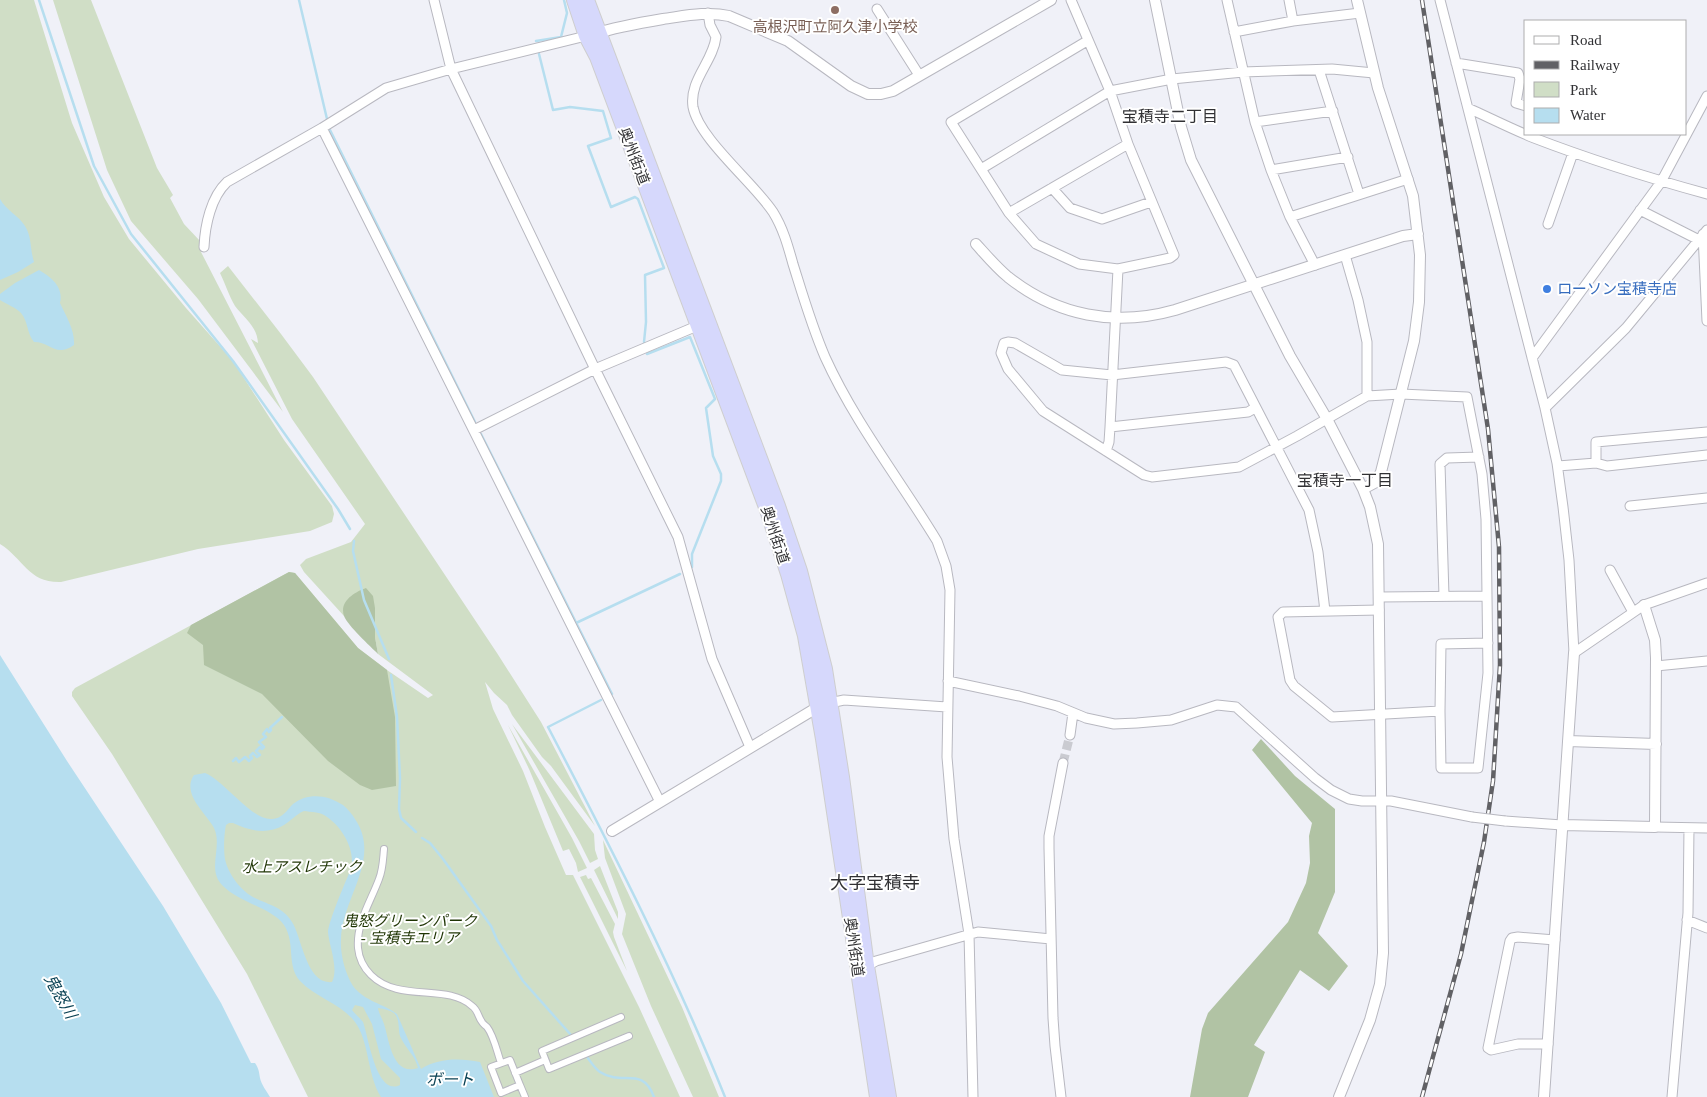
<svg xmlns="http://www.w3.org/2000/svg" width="1707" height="1097" font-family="'Times New Roman','Noto Sans JP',serif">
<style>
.green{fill:#d0dec6}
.forest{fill:#b1c3a4}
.water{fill:#b6deef;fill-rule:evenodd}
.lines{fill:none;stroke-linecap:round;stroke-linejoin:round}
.stream{stroke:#b6deef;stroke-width:2.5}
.minor-tunnel{stroke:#cacbd1;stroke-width:9;stroke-dasharray:9 4.5;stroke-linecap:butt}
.pedestrian-casing{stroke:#b8b8c0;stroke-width:8}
.minor-casing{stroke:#b8b8c0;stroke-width:11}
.tertiary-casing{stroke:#b8b8c0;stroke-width:12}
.trunk-casing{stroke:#cecece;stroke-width:16}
.pedestrian{stroke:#fff;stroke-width:6}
.minor{stroke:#fff;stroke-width:9}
.tertiary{stroke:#fff;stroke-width:10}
.trunk{stroke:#d6d8fc;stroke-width:14}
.rail-casing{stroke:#616165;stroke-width:4.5}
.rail{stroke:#fff;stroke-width:2.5;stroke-dasharray:8;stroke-linecap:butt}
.minor-bridge-casing{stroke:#b8b8c0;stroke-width:11;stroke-linecap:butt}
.minor-bridge{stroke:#fff;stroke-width:9}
.education-dot{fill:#8d6e63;stroke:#fff;stroke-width:2}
.shop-dot{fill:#3f7fe0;stroke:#fff;stroke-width:2}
.labels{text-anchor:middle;stroke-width:4;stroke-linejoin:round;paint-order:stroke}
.education-label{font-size:15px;fill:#785e54;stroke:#fff}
.street-label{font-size:15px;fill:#313134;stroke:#fff}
.shop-label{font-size:15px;fill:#366cbe;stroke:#fff;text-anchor:start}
.park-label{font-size:15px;font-style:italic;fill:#1e3403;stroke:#fff}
.neighbourhood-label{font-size:16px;fill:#313134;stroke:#fff}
.water-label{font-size:16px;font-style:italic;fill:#0a4254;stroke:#fff}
.quarter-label{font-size:18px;fill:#313134;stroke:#fff}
</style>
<rect width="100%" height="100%" fill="#f0f1f8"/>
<path class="green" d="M0,0H34L72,123L104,197L129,239L186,308L233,361L284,440L332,506L334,514L332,522L310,531L198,549L61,582C28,583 24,559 0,544Z
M53,0H91L157,168L173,195L170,198L184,224L200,241L201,252L283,412L198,299L131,221L107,170Z
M228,266L281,334L313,377L497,653L541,722L595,826L551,766L542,757L512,715L507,705L494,693L485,682L493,709L523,771L545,827L566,875H573L639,1007L680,1097H308L247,974L112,754L72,696V692L75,688L289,572L295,573L358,648L387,670L428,698L433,695L378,654L375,637V608L344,607V616L304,572L300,565L306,559L351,542L365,524L292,419L251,339L258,343C257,326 244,318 235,306C229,296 225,283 220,273Z
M512,724L594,834L595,850L598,859L590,863L579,841Z
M508,725L572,838L587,868L578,872L576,863L569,849L563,851L529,769Z
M603,840L682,1007L719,1097H693L651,1006L622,934L626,914L605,858Z
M600,866L618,912V919L594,870Z
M586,875L588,879L591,878L615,924L613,932L614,937L627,971C611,940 596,908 580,877Z"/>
<path class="forest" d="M289,572L295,573L358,648L387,670L395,717L396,786L372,790L360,785L328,761L262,694L204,665L203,645L187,633L191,625Z
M366,588L373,596L375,608V637L378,654C370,646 348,626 344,616C339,601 355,592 366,588Z
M1261,739L1295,776L1335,809V892L1318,933L1348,966L1329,991L1300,970L1254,1045L1265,1052L1248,1097H1190L1202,1029L1208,1013L1288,922L1306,883L1310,863L1309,836L1312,823L1252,750Z"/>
<path class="water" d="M0,199C6,210 19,216 25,226C32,237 30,250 34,262L18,272L0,280Z
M39,270C51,277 64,287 60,303C66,316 75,330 74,345C55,358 51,342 34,342C27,334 28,321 21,313C17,308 6,304 0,300V294L15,283Z
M0,655L67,761L163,906L221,1003L251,1063H255C259,1069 259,1072 260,1078C261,1084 267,1092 270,1097H0Z
M205,773C225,781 252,821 272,819C282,819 287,810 293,804C308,792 328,795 343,805C348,809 352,814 355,819C382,859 342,898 341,939C340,954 345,973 353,986C364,1001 384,1004 397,1014L421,1069C438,1058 460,1058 480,1062L494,1097H381C368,1077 369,1044 357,1025C344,1004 317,999 300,981C286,965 296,944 284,925C272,908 240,903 223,886C206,870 223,847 214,828C206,813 181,794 194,775ZM304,811C311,812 319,812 324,815C341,825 356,849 351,869C346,880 328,923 328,932C329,946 339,968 332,982C306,985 302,937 292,922C283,907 269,905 255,898C242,892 230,876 226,863C223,855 224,834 226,825L229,823H233C250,831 267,835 284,825C291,821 296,814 304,811ZM355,1005L363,1007L372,1024L381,1059L400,1078V1085C376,1097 368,1034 363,1022C360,1018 355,1014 352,1010ZM378,1008C384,1009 389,1010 394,1013C400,1019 398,1029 400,1036C405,1048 415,1055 418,1068C392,1077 389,1039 384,1024C382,1018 379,1014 378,1008Z"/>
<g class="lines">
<path class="stream" d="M39,0L94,166L131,234L233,361L338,509L350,529
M299,0L327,119
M536,41L561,37L567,13L564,0
M539,54L553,110L570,107L603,111L611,138L588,146L611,207L635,197L638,199L664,268L645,275L646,322L644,342
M330,130L475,422
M647,354L690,337L715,399L706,408L713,456L721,474V481L692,554V567
M481,434L612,694
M354,541L353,551L364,600L389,659
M576,623L680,574
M391,675L397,717L400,778L399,809L401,818L416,832
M601,700L548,727C611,848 674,970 725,1097
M233,761L236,758L239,762L245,757L249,761L252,758L250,756L253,753L257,757L260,755L256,751L260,747L262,749L264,747L259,742L266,737L263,734L267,729L269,732L271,730L270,728L282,717
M422,838L430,843L443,859L491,926L497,940L523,981L571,1035
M587,1057C591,1062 595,1069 600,1072C623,1087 642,1065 654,1097"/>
<path class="minor-tunnel" d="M1063,763L1070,735"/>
<g class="pedestrian-casing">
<path id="pedestrian" d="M384,849C383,859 383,869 379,879C371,901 356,923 358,948C359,959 364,968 371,975C399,1003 447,983 472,1006C478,1010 478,1017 482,1022C482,1023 487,1027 487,1027C494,1036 497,1052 501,1063
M621,1017L542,1051L549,1069L629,1036
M510,1060L520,1085L501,1093L491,1067Z
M515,1073L545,1060
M520,1085L525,1097"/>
</g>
<g class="minor-casing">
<path id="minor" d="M434,0L451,69L595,369L678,537L712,659L750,747
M1071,0L1110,91L1128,144L1174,255L1170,258L1118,269L1079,264L1036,244L1009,213L951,122L1087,41
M1227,0L1255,122L1271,170L1290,217L1408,179
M1440,0L1545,408L1557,463L1563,507L1569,560L1574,653
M877,9L919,75
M708,13L710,25L716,37C713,62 689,80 693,107C699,139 754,183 773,212C783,228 788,246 793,264C803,296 812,327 825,357C855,423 900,480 937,541L946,566L950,590L947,757L954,839L969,934L973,1097
M1293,21L1360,13
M1234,32L1293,21L1289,0
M1456,63L1518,73L1520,79L1516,103L1526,106
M1319,70L1359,194
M1468,108C1490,118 1512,129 1534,138C1591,160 1649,178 1707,194
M1255,122L1333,111
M322,128L660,802
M981,169L1110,91L1172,79L1243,72L1332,69L1374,73
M1271,170L1348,157
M1052,188L1070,208L1102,219L1151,202
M1640,210L1699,240
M1009,213L1128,144
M1290,217L1315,265
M1548,224L1573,153
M1703,234L1707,321
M204,247C205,225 211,197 227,182L322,128L386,88L451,69L586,36
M1345,255L1358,300L1367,342V396
M1532,358L1661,182L1707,96
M1545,408L1626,328L1707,230
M1110,427L1248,412L1255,408
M474,430L595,369L697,326
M1106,451L1109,442L1110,427L1118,269
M1596,463V442L1707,432
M1558,466L1596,463L1607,466L1707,455
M1630,506L1707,498
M1610,570L1633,612
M1444,596L1440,464L1447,458L1479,457
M1379,597L1487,596
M1325,611L1318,552L1309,510L1234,365L1226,362L1112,375L1062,370L1015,343L1008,342L1004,343L1001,353L1008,369L1043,411L1144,475L1152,477L1239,467L1297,436L1367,396L1401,394L1467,397L1482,474L1486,519L1488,673L1478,768H1441L1440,711L1332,717L1294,686L1290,680L1278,617L1283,612L1379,610
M1574,653L1644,605L1707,583
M1656,666L1707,661
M948,681L1019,696L1057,706L1086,718L1114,724L1137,723L1171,720L1217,705L1236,707L1315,778L1331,790L1349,799L1362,801H1391L1472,817
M825,704L844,700L947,707
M1440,711L1441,644L1488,643
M1070,735L1073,713
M1505,821L1562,825
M1655,827L1707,828
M1687,920L1707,928
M867,966L876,961L978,932L1051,939
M1548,1044H1518L1491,1050L1488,1048L1510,941L1512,938L1518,937L1555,940
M1061,1097L1055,1046L1053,1018L1049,848V836L1063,763
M1672,1097L1688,913L1689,828"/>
</g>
<g class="tertiary-casing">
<path id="tertiary" d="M1155,0L1181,127L1191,160L1290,356L1327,419L1363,489
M594,34C616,27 639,23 663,19C685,16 707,11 729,16L788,41L851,86L868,94H881L893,91L1051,0
M976,244C986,255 996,267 1008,277C1057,316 1115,327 1175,310L1403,236L1418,234
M1568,741L1656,744
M1562,825L1655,827L1656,658L1655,640L1644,605
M612,831L818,707
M1339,1097L1370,1020L1380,984L1383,953L1378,544L1370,507L1363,489L1376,482L1381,472L1414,341L1419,302L1420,255L1413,196L1378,88L1357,0
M1544,1097L1574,653"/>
</g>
<g class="trunk-casing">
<path id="trunk" d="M574,0L586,36L597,57L767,510L788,574L805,636L823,739L877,1097
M587,0L778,506L800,571L825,669L842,777L867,966L889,1097"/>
</g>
<use href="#pedestrian" class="pedestrian"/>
<use href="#minor" class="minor"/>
<use href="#tertiary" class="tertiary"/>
<use href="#trunk" class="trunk"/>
<g class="rail-casing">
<path id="rail" d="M1422,0L1488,429L1499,547L1500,665L1493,781L1484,842L1461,954L1422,1097"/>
</g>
<use href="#rail" class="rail"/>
<g class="minor-bridge-casing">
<path id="minor-bridge" d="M1472,817L1505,821"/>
</g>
<use href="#minor-bridge" class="minor-bridge"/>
</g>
<circle class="education-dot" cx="835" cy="10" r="5"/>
<circle class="shop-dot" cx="1547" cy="289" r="5"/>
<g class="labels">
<g class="education-label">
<text x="835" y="32">高根沢町立阿久津小学校</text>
</g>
<g class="street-label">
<text transform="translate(634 156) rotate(69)" y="5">奥州街道</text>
<text transform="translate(775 535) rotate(72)" y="5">奥州街道</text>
<text transform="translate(854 947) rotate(82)" y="5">奥州街道</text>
</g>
<g class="shop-label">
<text x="1557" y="294">ローソン宝積寺店</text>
</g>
<g class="park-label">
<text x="302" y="872">水上アスレチック</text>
<text x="410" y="926">鬼怒グリーンパーク<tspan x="410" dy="17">- 宝積寺エリア</tspan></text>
</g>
<g class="neighbourhood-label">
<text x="1170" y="122">宝積寺二丁目</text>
<text x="1345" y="486">宝積寺一丁目</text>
</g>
<g class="water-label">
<text transform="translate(61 996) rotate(61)" y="6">鬼怒川</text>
<text x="450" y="1085">ボート</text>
</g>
<g class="quarter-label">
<text x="875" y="889">大字宝積寺</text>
</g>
</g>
<rect x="1524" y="20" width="162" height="115" fill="#ffffff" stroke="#adadae"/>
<rect x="1534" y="36" width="25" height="8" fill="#ffffff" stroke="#adadae"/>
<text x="1570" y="45" font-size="15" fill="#313134">Road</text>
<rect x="1534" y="61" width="25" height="8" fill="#616165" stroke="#adadae"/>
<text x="1570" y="70" font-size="15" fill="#313134">Railway</text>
<rect x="1534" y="82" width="25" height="15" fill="#d0dec6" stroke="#adadae"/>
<text x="1570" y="95" font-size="15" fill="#313134">Park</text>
<rect x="1534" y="108" width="25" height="15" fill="#b6deef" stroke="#adadae"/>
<text x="1570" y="120" font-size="15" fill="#313134">Water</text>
</svg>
